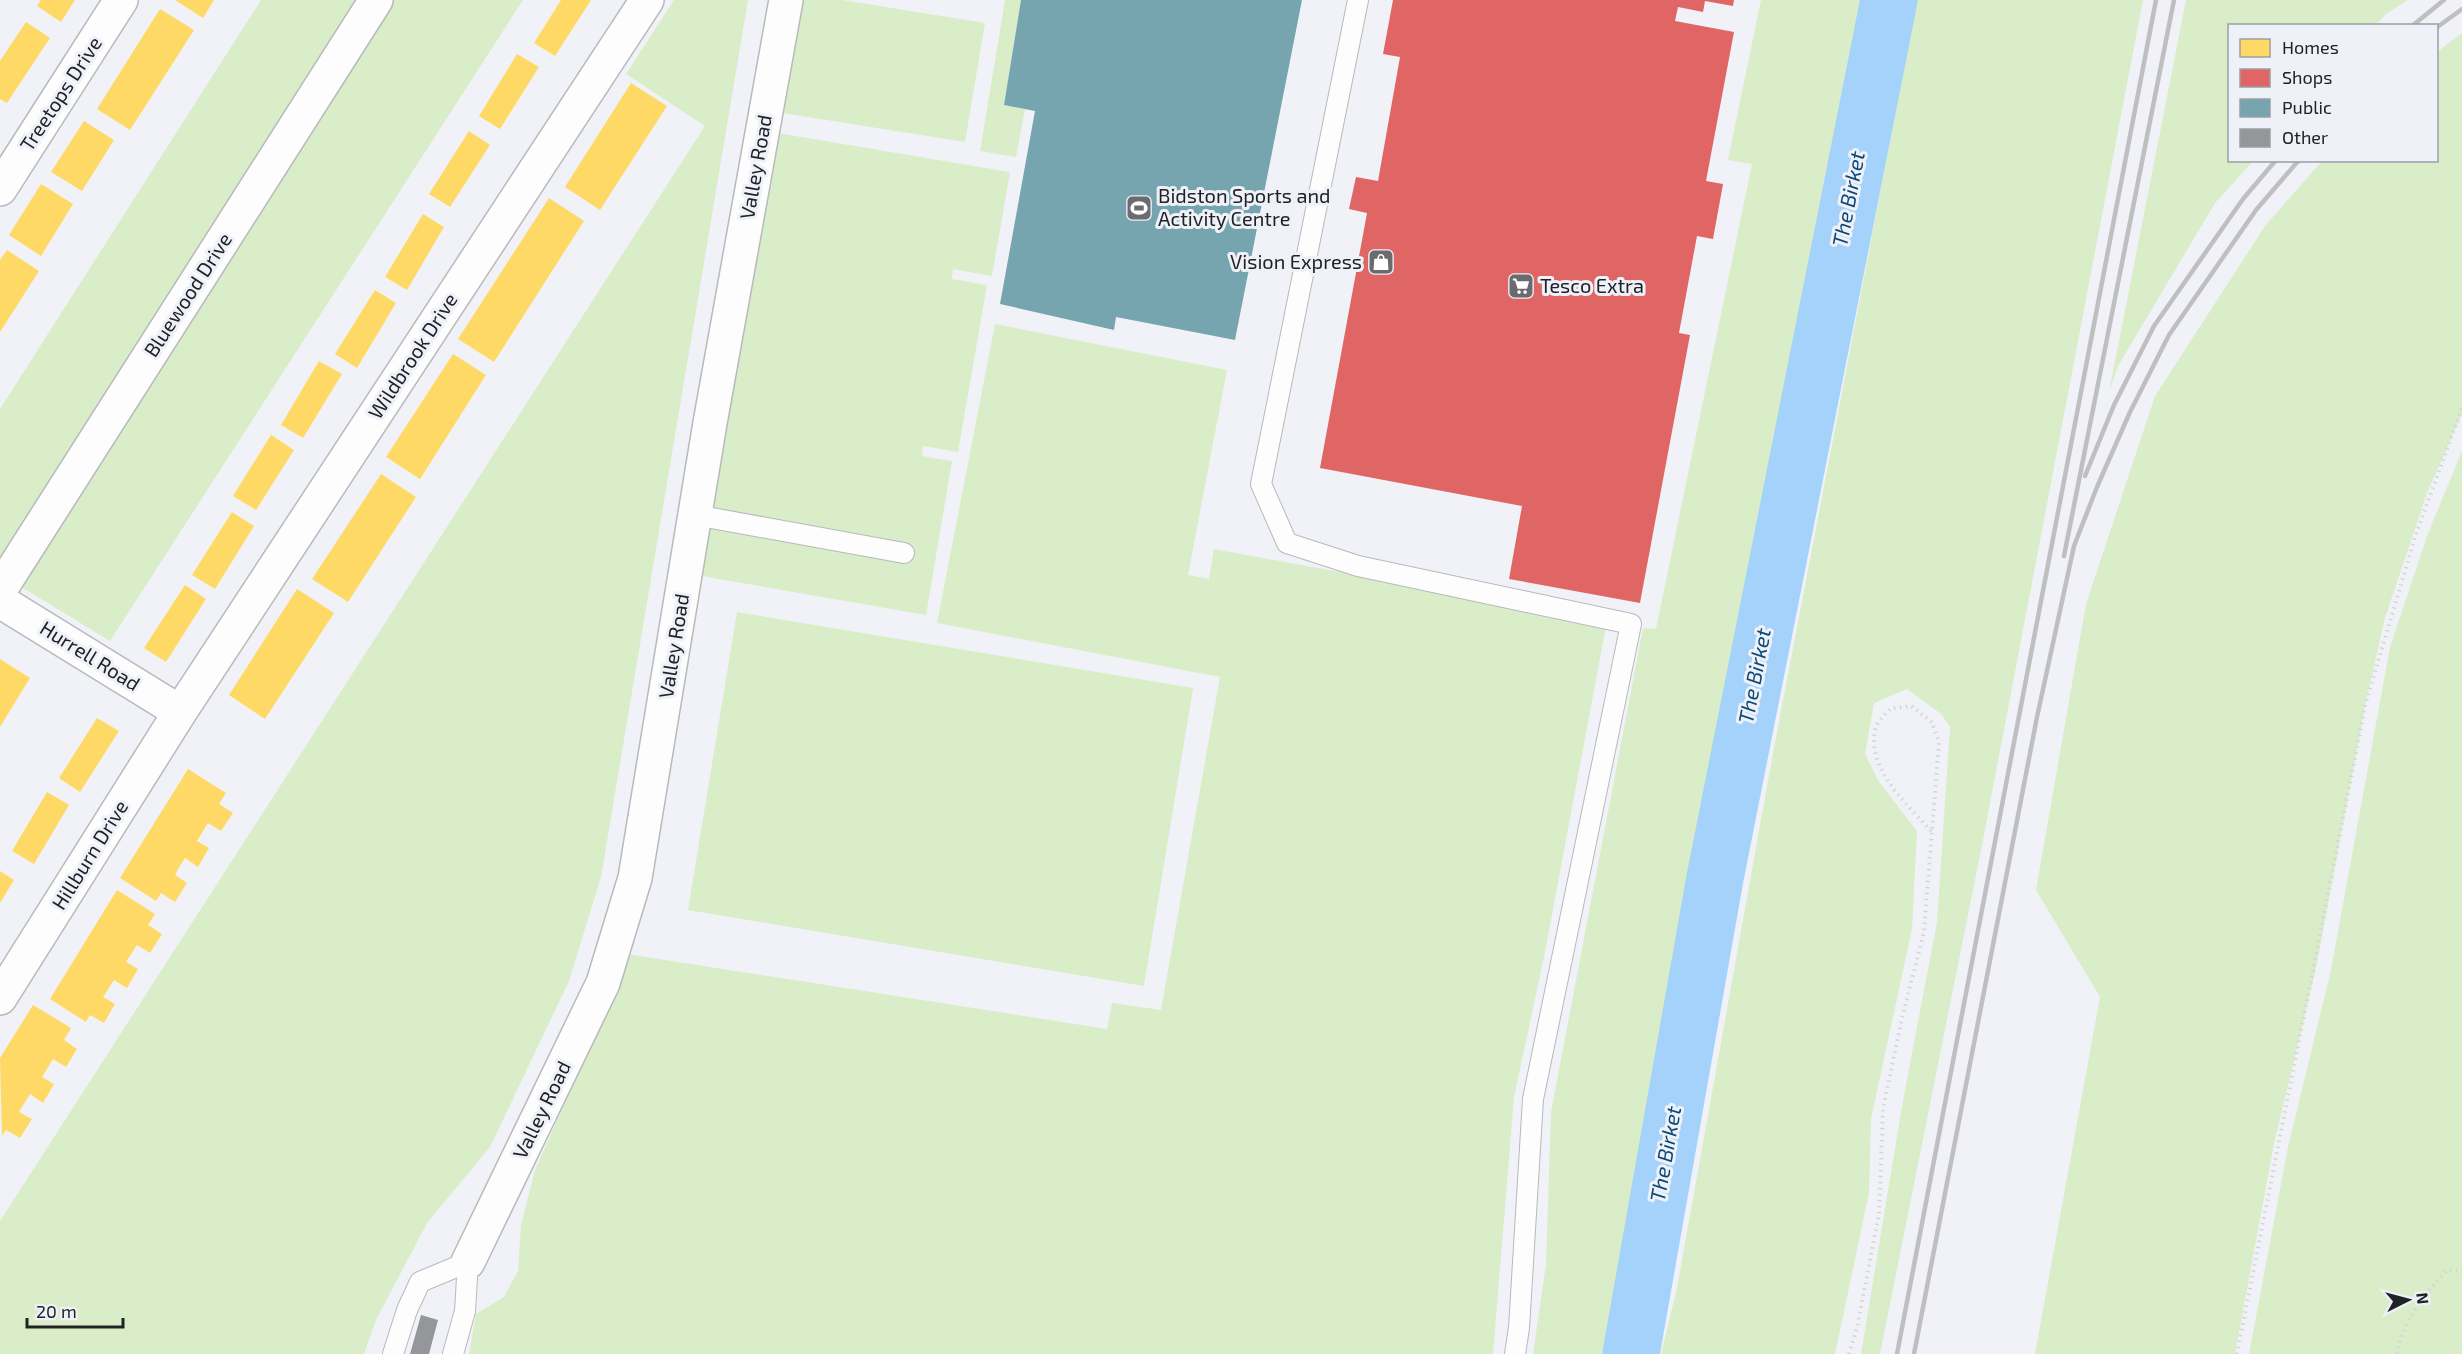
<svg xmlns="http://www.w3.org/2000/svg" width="2462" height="1354" font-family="'Exo 2',sans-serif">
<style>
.green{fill:#d8edc8}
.homes{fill:#ffd966}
.shops{fill:#e06666}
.public{fill:#76a5af}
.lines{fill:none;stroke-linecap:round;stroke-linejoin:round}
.river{stroke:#a5d2fa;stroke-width:57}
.building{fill:#95969a}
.service-casing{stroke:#b8b9bd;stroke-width:22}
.minor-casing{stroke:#b8b9bd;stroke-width:36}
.path{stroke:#d5d5d7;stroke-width:4;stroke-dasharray:1.5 4.5;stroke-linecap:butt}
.service{stroke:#fdfdfe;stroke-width:20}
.minor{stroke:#fdfdfe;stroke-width:33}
.rail{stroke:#bfbfc1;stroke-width:4.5}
.labels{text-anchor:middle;stroke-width:6;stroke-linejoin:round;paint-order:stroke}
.street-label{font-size:20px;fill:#212225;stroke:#eff1f9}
.poi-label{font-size:20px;fill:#212225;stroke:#eff1f9;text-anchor:start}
.water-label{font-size:21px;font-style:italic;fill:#0a4975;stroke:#eff1f9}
</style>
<rect width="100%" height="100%" fill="#f1f2f7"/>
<path class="green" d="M261,0H523L110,641L0,574V409Z
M674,0H748L601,877L569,981L490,1147L427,1223L376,1320L364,1354H0V1221L705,126L626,74Z
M802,0H842L985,23L965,142L783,113Z
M1005,0H1021L1004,105L1025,109L1016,157L980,151Z
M1761,0H1880L1741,700L1620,1354H1533L1546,1264L1551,1112L1643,628L1656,629L1752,164L1728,160Z
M1917,0H2143L1983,840L1880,1354H1861L1902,1106L1937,922L1950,727L1941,714L1907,689L1874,703L1865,754L1879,782L1917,831L1912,929L1871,1119L1869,1193L1835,1354H1661L1677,1288L1773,753Z
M2186,0H2408L2386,14L2376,25L2230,26V160L2253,161L2215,203L2118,366L2109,392Z
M2462,33V414L2427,493L2385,618L2365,706L2316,968L2274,1144L2235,1354H2035L2100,997L2036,890L2086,604L2155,396L2265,226L2322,161L2436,160L2437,52Z
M777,133L1010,172L992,276L953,269L952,279L987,285L958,452L923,446L922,456L952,461L926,615L702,576Z
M995,324L1227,370L1188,575L1209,579L1214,549L1607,621L1545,952L1514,1097L1493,1354H469L476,1314L504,1297L518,1271L521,1225L535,1170L612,997L627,954L1107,1029L1112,1003L1161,1010L1220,677L937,623Z
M2462,451V1354H2249L2288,1147L2331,970L2390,647L2427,536Z
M737,612L1193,688L1144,986L688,910Z"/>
<path class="homes" d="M41,0H75L61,22L37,6Z
M175,0H214L203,18Z
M561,0H591L555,56L534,43Z
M160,9L194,30L130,130L97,109Z
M26,22L50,38L7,103L0,99V61Z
M517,54L539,67L500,129L479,116Z
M631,83L667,106L600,210L565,187Z
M84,121L114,140L82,191L51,172Z
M469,131L490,145L450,207L429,194Z
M41,184L73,204L41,256L9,235Z
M549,198L584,221L494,362L458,339Z
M423,214L444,227L407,290L385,277Z
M7,250L39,271L0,332V260Z
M375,290L396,303L357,368L335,354Z
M453,354L486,375L420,479L386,457Z
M319,361L342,374L303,438L281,425Z
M271,435L294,450L256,510L233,496Z
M381,474L416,497L348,602L312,579Z
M232,512L254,526L215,589L192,575Z
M185,585L206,599L166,662L144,648Z
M297,589L334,613L265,719L229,695Z
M0,659L30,678L0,727Z
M97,718L119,731L80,792L59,778Z
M188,769L226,793L219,804L233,813L221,831L208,823L197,841L209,848L198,867L185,858L178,869L175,875L187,883L175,902L161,893L156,901L120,878Z
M47,792L69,805L34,864L12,851Z
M0,871L14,880L0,903Z
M117,890L155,914L148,925L162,934L150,953L137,945L126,962L138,969L127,988L114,980L103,997L115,1004L104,1023L90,1015L86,1022L50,999Z
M33,1005L71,1028L64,1040L77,1049L66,1067L53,1059L47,1069L42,1077L54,1084L43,1103L30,1094L19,1112L32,1119L20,1138L6,1130L2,1136L0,1058Z"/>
<path class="shops" d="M1393,0H1734L1733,6L1705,1L1703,12L1678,7L1675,21L1734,32L1706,181L1723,184L1713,239L1697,236L1679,333L1690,335L1640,603L1509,579L1522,506L1320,468L1367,213L1349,209L1356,177L1378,181L1400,57L1383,54Z"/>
<path class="public" d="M1021,0H1302L1235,340L1116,317L1114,330L1000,304L1035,111L1004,105Z"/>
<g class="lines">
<path class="river" d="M1631,1354L1715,878L1889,0"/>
</g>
<path class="building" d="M421,1315L438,1320L429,1354H410Z"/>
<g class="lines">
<g class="service-casing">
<path id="service" d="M1358,0L1261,484L1287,543L1358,566L1631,624L1533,1099L1519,1328L1515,1354
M695,515L904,553
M393,1354L407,1310L420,1282L468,1262L465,1311L453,1354"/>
</g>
<g class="minor-casing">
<path id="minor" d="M0,189L121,0
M0,590L376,0
M0,601L180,712
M0,998L180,712L647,0
M468,1262L603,983L635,878L710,423L786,0"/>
</g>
<path class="path" d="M1849,1354L1857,1328L1879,1214L1883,1109L1902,1018L1924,932L1939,743L1932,722L1911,706L1890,709C1886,714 1878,721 1876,727C1864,768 1909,806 1933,833
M2237,1354L2366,702L2415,537L2462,408
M2397,1354C2403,1320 2424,1295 2447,1270L2462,1271"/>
<use href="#service" class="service"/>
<use href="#minor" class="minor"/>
<path class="rail" d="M2412,26L2444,0
M2436,28L2462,9
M2085,476L2114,405L2154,326L2243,199L2276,160
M2064,556L2174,0
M1897,1354L2156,0
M1914,1354L2037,717L2074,546L2097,487L2130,412L2169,335L2256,210L2299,160"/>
</g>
<defs>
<g id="stadium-square" transform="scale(1.35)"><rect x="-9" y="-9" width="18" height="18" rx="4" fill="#6a6b6e" stroke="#eff1f9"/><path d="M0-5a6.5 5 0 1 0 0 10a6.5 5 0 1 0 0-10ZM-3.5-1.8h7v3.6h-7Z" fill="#fff"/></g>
<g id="shop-square" transform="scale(1.35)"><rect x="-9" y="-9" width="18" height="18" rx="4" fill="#6a6b6e" stroke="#eff1f9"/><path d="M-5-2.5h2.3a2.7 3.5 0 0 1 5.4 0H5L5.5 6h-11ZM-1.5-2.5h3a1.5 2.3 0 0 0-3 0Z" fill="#fff"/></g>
<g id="supermarket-square" transform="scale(1.35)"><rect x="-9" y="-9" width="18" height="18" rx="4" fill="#6a6b6e" stroke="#eff1f9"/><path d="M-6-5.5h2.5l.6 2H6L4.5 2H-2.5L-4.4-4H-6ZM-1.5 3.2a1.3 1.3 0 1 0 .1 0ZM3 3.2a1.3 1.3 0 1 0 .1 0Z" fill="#fff"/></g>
</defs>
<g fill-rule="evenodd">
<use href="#stadium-square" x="1139" y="208"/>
<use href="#shop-square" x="1381" y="262"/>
<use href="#supermarket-square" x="1521" y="286"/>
</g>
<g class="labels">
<g class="street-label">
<text transform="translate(61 94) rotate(-57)" y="7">Treetops Drive</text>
<text transform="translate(756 167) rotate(-80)" y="7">Valley Road</text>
<text transform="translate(188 295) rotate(-57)" y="7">Bluewood Drive</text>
<text transform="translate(413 356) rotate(-57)" y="7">Wildbrook Drive</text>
<text transform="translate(674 646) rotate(-81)" y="7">Valley Road</text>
<text transform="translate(90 656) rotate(32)" y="7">Hurrell Road</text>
<text transform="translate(90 855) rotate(-58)" y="7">Hillburn Drive</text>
<text transform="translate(542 1110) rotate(-64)" y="7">Valley Road</text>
</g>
<g class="poi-label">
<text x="1158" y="203">Bidston Sports and<tspan x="1158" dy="23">Activity Centre</tspan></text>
<text x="1362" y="269" text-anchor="end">Vision Express</text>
<text x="1540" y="293">Tesco Extra</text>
</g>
<g class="water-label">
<text transform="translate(1849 199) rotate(-79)" y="7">The Birket</text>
<text transform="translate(1755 676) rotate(-79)" y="7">The Birket</text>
<text transform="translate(1666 1154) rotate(-80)" y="7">The Birket</text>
</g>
</g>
<rect x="2228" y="24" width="210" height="138" fill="#eff1f9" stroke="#9d9ea4" stroke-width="1.5"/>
<rect x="2240" y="39" width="30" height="18" fill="#ffd966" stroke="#9d9ea4" stroke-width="1.5"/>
<text x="2282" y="54" font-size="18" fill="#212225">Homes</text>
<rect x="2240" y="69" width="30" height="18" fill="#e06666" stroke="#9d9ea4" stroke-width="1.5"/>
<text x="2282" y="84" font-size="18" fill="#212225">Shops</text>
<rect x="2240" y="99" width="30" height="18" fill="#76a5af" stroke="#9d9ea4" stroke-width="1.5"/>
<text x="2282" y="114" font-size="18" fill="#212225">Public</text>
<rect x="2240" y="129" width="30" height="18" fill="#95969a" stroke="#9d9ea4" stroke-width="1.5"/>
<text x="2282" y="144" font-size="18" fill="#212225">Other</text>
<g transform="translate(2408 1300) rotate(84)" stroke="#eff1f9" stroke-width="4.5" paint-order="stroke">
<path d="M0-4.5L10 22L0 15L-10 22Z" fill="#212225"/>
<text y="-9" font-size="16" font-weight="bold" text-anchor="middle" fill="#212225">N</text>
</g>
<path d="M27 1318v9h96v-9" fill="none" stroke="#212225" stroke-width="3"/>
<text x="36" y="1318" font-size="18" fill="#212225" stroke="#eff1f9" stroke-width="4.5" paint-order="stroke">20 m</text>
</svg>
